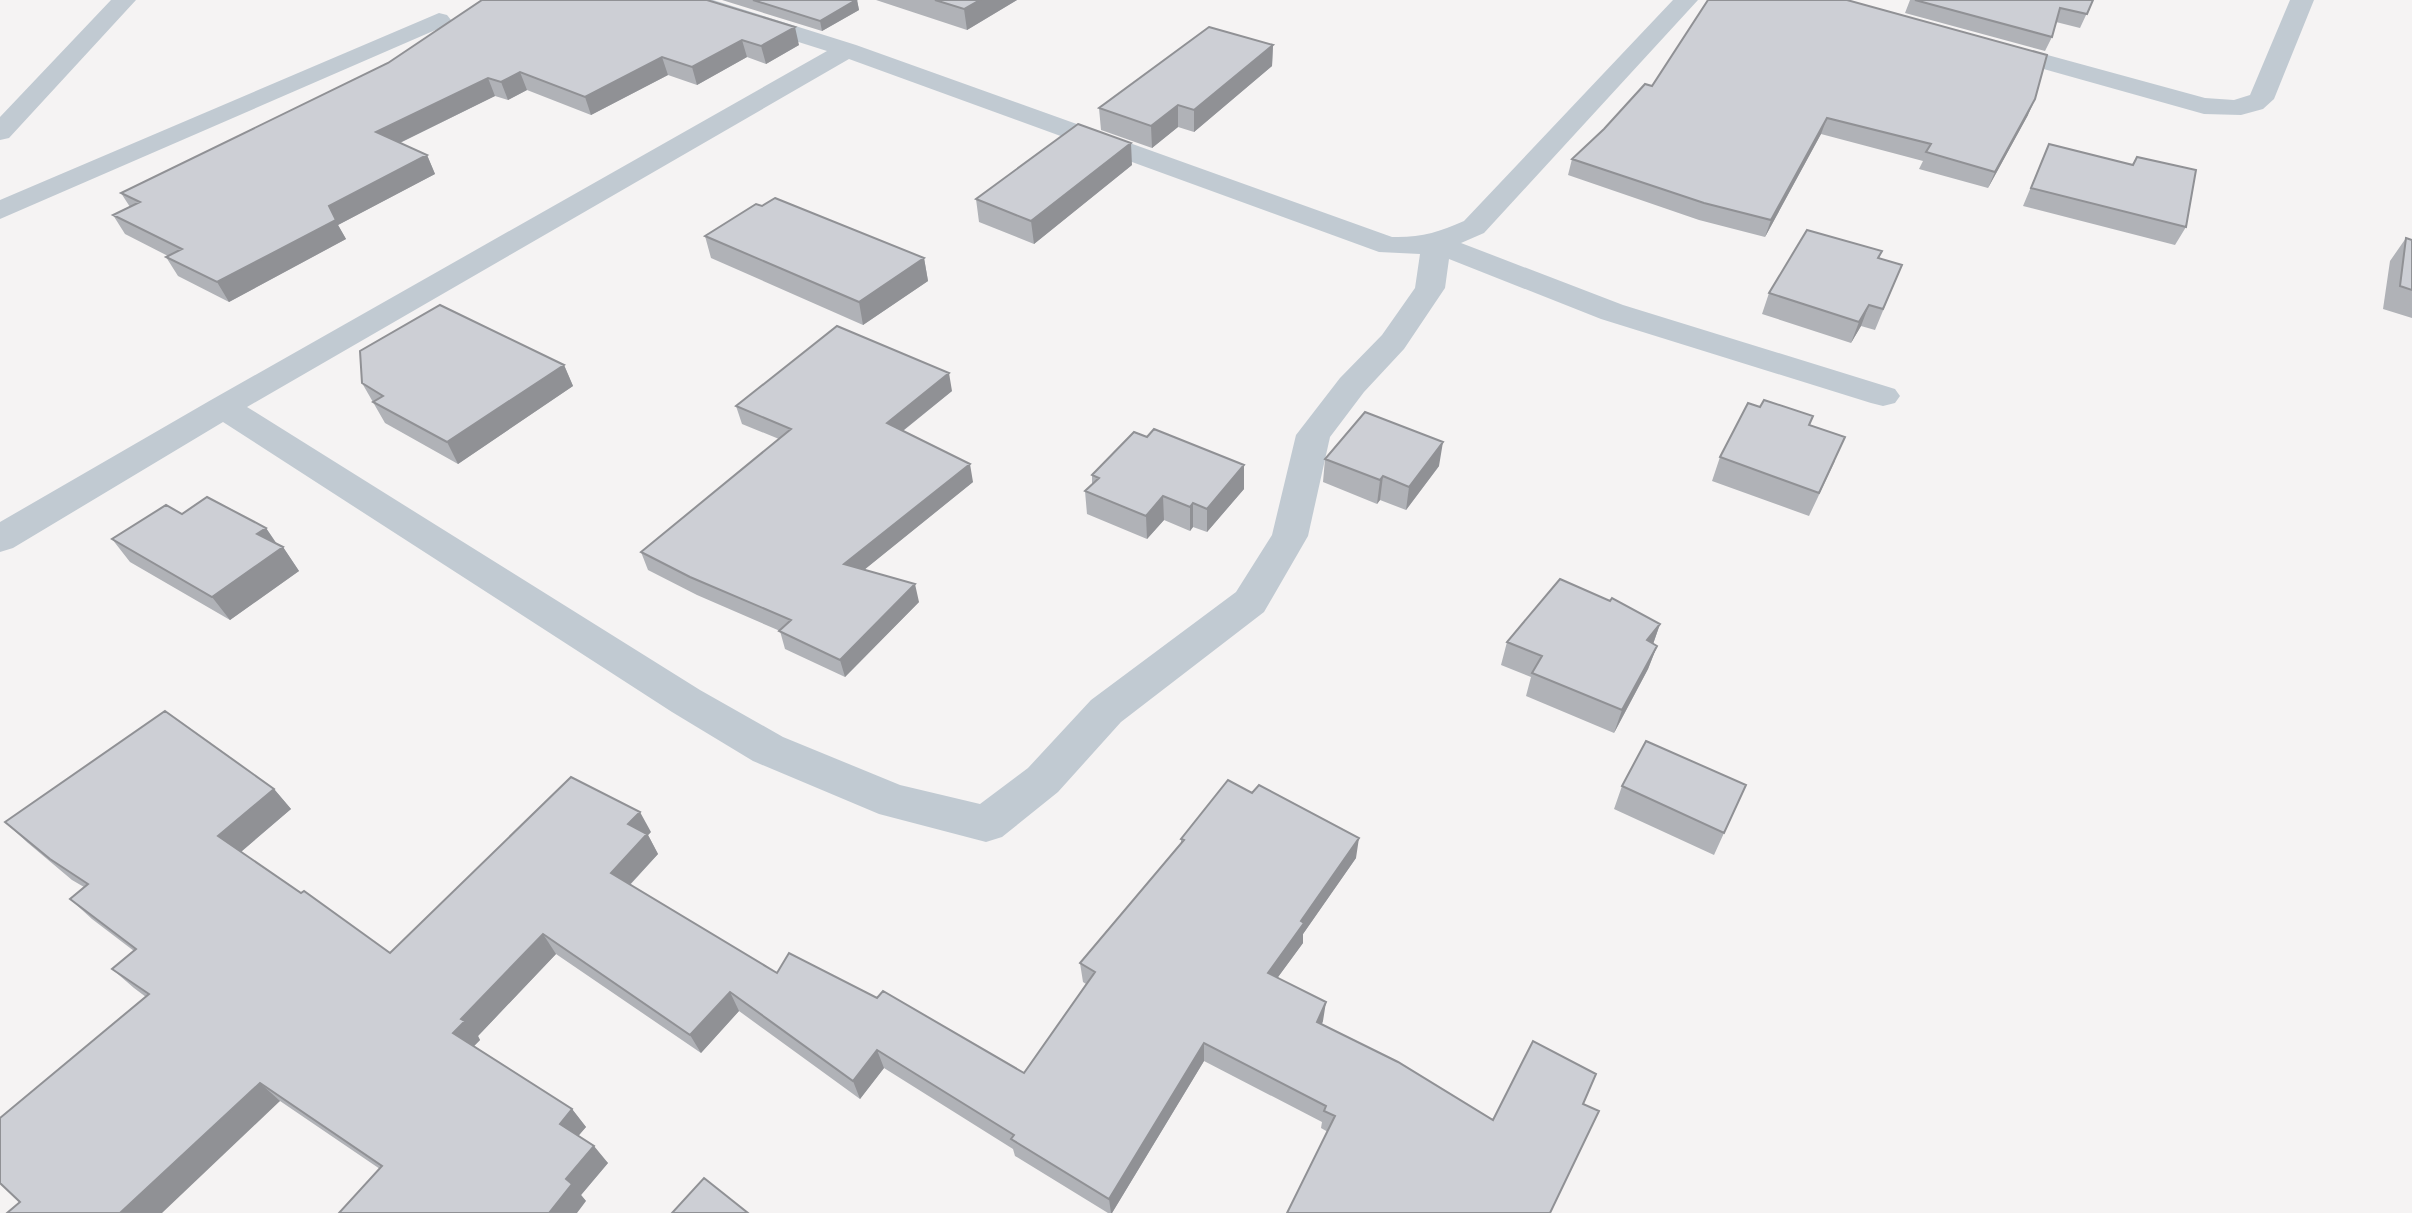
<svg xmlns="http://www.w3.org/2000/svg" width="2412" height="1213" font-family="'Nunito Sans',sans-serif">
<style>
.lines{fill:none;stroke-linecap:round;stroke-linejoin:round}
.minor{fill:#c1cad2;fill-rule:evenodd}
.wall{fill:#b0b2b7}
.shaded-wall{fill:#909195}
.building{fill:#cdcfd5;stroke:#909195;stroke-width:2}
</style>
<rect width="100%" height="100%" fill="#f5f3f3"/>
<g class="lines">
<path class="minor" d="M111,0H136L9,138L0,140V117Z
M677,0H713L856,45L1392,237C1419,238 1440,232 1464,221L1673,0H1698L1484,233L1461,243L1623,305L1895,389L1900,396L1895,403L1883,406L1871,403L1601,319L1449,259L1445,288L1404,349L1364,392L1330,437L1308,536L1264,612L1121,722L1058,792L1002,837L986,842L879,814L753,761L672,712L223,422L13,548L0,552V522L211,400L827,51L681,5ZM849,59L1379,252L1420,254L1415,288L1382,335L1340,378L1296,435L1272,535L1236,592L1091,700L1028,768L980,804L900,785L783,737L700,690L247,407Z
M2290,0H2314L2274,99L2263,109L2241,115L2204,114L1987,53L1984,48L1987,43L1996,41L2205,98L2234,100L2250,95Z
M439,13L447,15L451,20L447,25L0,219V200Z"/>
</g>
<path class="wall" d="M482,0L799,45L766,64L747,57L697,85L668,75L591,115L527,90L508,100L495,96L400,143L427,155L435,174L338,225L346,239L229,302L178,276L166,257L168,256L125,234L113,215L130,207L121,193L388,63Z
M722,0H857L859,10L822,31Z
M876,0H1017L967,30Z
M1910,0H2093L2080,28L2056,22L2052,37L2045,51L1905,13Z
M1273,45L1272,66L1194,132L1178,127L1152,148L1101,130L1099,108Z
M1652,86L2028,115L1988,188L1919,169L1923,161L1821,134L1765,237L1699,220L1568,175L1572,159Z
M2049,144L2132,165L2137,157L2186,227L2175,245L2023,206Z
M1132,165L1034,244L979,222L976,199Z
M762,206L924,258L928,281L863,325L711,258L705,236Z
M2406,238L2412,240V318L2383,309L2390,261Z
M1882,251L1879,258L1902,265L1875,330L1861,326L1851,343L1762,314L1769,293Z
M564,365L573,386L458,464L385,423L362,383Z
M952,391L903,431L973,482L864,570L919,602L845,677L785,649L780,631L697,595L648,570L641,552L779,439L742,424L736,406Z
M1809,426L1835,461L1809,516L1712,481L1720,457Z
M1147,437L1244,465V489L1207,532L1193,527L1190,531L1164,520L1147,539L1087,514L1085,491L1092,484V475Z
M1325,459L1439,466L1406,510L1380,500L1377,504L1323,482Z
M182,514L266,528L277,544L283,547L299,571L230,620L130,562L112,539Z
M1660,624L1653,644L1657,646L1648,669L1614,733L1526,696L1531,677L1501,665L1507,642Z
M1622,786L1724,833L1714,855L1614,809Z
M274,789L291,809L241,852L390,953L651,832L648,835L658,854L630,885L777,973L1024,1073L1086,984L1083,982L1080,963L1181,843V839L1356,858L1303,934V943L1278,977L1323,1021L1322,1024L1493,1120L1583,1104L1550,1213L1328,1132L1321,1128L1322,1122L1204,1061L1112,1213H1108L1015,1156L1013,1149L884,1068L860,1099L739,1011L701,1053L556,954L478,1036L480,1040L474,1046L572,1109L586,1127L578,1136L608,1163L581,1195L586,1201L380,1169L280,1101L20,1202L146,997L134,988L112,969L134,951L92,919L70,899L84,887L72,880L28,843L5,822Z"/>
<path class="shaded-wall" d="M857,0L859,10L822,31L820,21Z
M980,0H1017L967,30L964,9Z
M795,27L799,45L766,64L761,46Z
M742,40L747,57L697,85L692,67Z
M1273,45L1272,66L1194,132V110Z
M662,57L668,75L591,115L585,97Z
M520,72L527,90L508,100L501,82Z
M488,78L495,96L385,150L376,132Z
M2035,99L2028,115L1988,188L1995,172Z
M1178,105V127L1152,148L1151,126Z
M1827,118L1821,134L1765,237L1771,220Z
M1131,143L1132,165L1034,244L1031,221Z
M427,155L435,174L338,225L346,239L229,302L217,282L329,206Z
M924,258L928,281L863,325L859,302Z
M1869,305L1861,326L1851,343L1859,322Z
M564,365L573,386L458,464L447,442Z
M949,373L952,391L890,441L887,423Z
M1443,442L1439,466L1406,510L1409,487Z
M970,464L973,482L849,582L844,564Z
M1244,465V489L1207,532V509Z
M1383,476L1380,500L1377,504L1380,480Z
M1163,496L1164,520L1147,539L1146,516Z
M1193,503V527L1190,531V507Z
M266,528L280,549L283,547L299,571L230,620L212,597L257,534Z
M915,584L919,602L845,677L840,660Z
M1660,624L1652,647L1647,640Z
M1657,646L1648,669L1614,733L1622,710Z
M274,789L291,809L236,856L218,836Z
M640,812L651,832L648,835L658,854L622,893L611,873L628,824Z
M1359,838L1356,858L1303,934V943L1267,992L1268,973L1301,921Z
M543,934L556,954L478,1036L480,1040L469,1051L453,1033L461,1019Z
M730,992L739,1011L701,1053L690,1035Z
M1326,1002L1323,1021L1314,1040L1317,1022Z
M1204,1043V1061L1112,1213H1111L1109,1199Z
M877,1050L884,1068L860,1099L853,1081Z
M260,1083L280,1101L162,1213H120Z
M572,1109L586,1127L574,1141L560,1124Z
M594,1146L608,1163L581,1195L586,1201L577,1213H549L566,1179Z"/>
<path class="building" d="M482,0H707L795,27L761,46L742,40L692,67L662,57L585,97L520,72L501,82L488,78L376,132L427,155L329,206L336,220L217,282L166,257L182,249L113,215L140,202L121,193L388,63Z
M753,0H856L820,21Z
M935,0H980L964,9Z
M1708,0H1847L2047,55L2035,99L1995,172L1926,152L1931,144L1827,118L1771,220L1704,203L1572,159L1604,129L1645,84L1652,86Z
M1915,0H2093L2087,14L2060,8L2052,37Z
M1209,27L1273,45L1194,110L1178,105L1151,126L1099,108Z
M1078,124L1131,143L1031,221L976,199Z
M2049,144L2133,165L2137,157L2196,170L2186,227L2031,188Z
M775,198L924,258L859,302L705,236L756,204L762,206Z
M1807,230L1882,251L1878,258L1902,265L1883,309L1869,305L1859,322L1769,293Z
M2406,238L2412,240V290L2400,286Z
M440,305L564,365L447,442L373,402L383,396L362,383L360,351Z
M837,326L949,373L887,423L970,464L844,564L915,584L840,660L779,631L791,620L690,577L641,552L791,429L736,406Z
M1764,400L1813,416L1809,425L1845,437L1819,493L1720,457L1748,403L1760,407Z
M1365,412L1443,442L1409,487L1383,476L1380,480L1325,459Z
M1154,429L1244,465L1207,509L1193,503L1190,507L1163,496L1146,516L1085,491L1099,478L1092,475L1134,432L1147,437Z
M207,497L266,528L257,534L283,547L212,597L112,539L166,505L182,514Z
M1560,579L1610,601L1612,598L1660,624L1647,640L1657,646L1622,710L1532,673L1542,656L1507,642Z
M165,711L274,789L218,836L301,893L304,891L390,953L571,777L640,812L628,824L647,834L611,873L777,973L789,953L877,998L883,991L1024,1073L1095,972L1080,963L1184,840L1181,839L1228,780L1252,793L1259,785L1359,838L1301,921L1304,923L1268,973L1326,1002L1317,1022L1398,1062L1493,1120L1533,1041L1596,1074L1583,1104L1599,1111L1550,1213H1287L1335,1116L1324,1111L1326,1106L1204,1043L1109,1199L1011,1139L1014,1135L877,1050L853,1081L730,992L690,1035L543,934L461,1019L465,1021L453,1033L572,1109L560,1124L594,1146L566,1179L572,1184L549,1213H339L382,1166L260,1083L120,1213H7L20,1202L0,1183V1118L149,994L112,969L136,949L70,899L88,884L50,859L5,822Z
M1646,741L1746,785L1724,833L1622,786Z
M704,1178L748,1213H672Z"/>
</svg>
